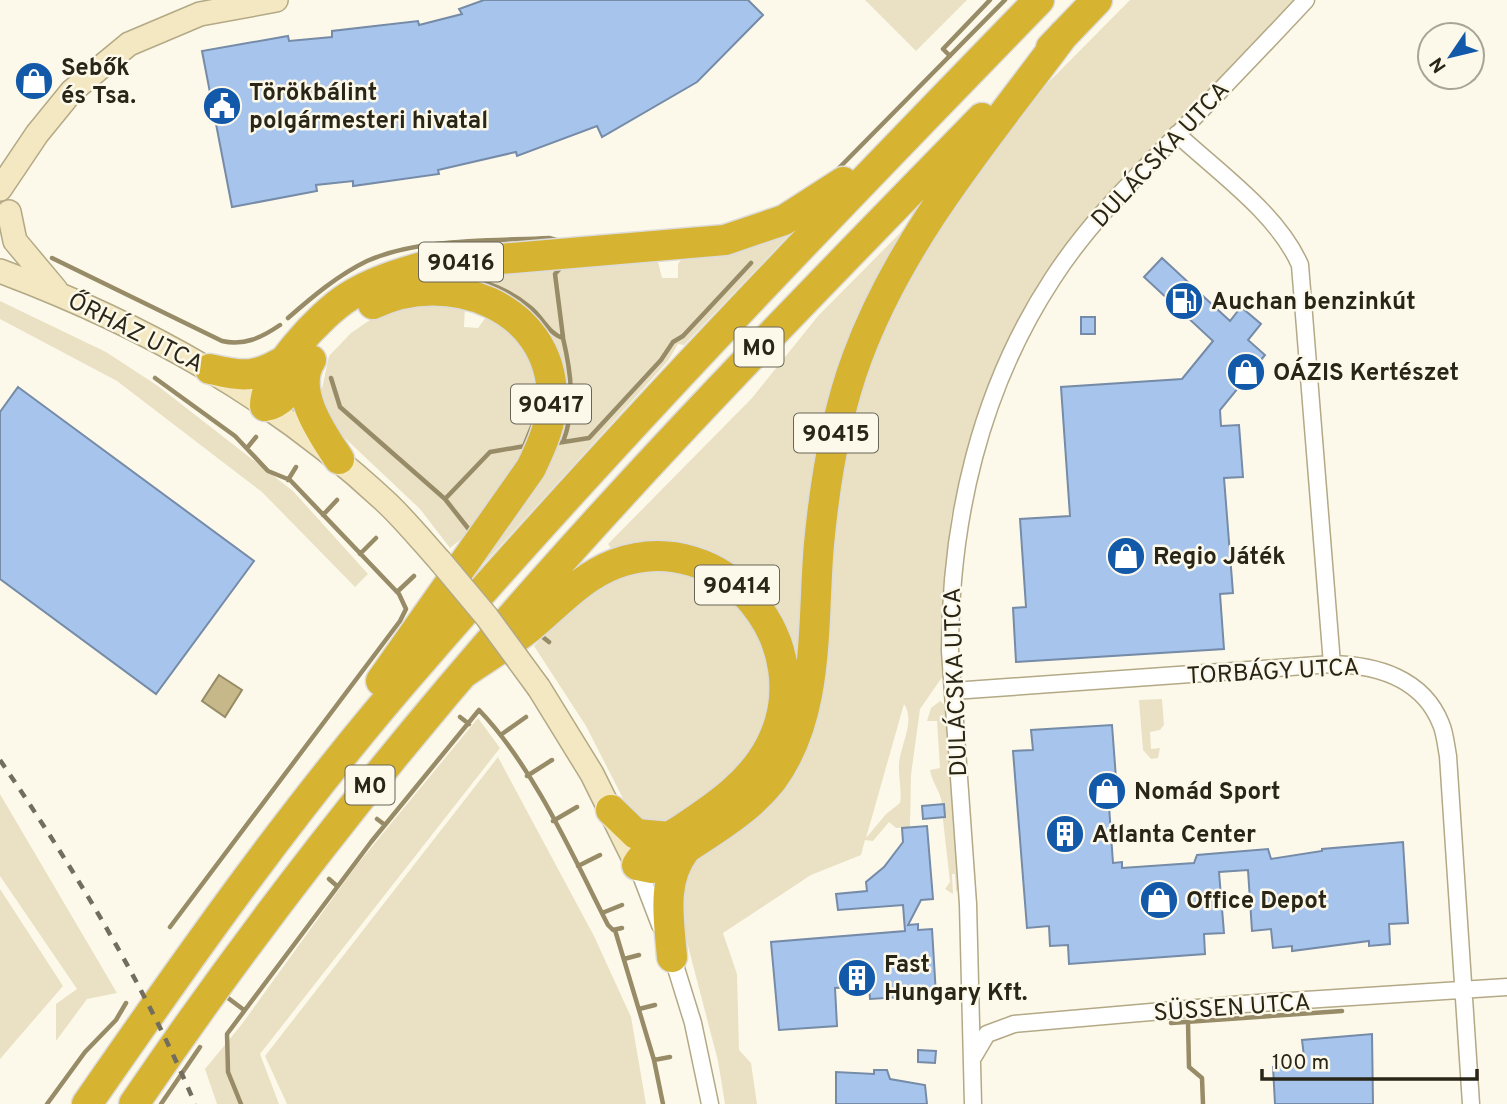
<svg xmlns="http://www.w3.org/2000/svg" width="1507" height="1104" font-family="Overpass,sans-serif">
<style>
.green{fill:#eae1c4;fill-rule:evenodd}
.water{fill:#c6b889;stroke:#978c67;stroke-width:2}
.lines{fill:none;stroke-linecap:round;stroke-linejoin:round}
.stream{stroke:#978c67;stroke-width:4.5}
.building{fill:#a7c5ec;stroke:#758ba7;stroke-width:2}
.street-casing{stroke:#b3a986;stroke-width:19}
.secondary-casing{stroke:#b3a986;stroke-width:26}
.highway-casing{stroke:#dddcda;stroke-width:33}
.street{stroke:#fff;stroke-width:16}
.secondary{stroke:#f3e8c1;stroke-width:23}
.highway{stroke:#d6b330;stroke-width:30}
.rail{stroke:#726e5f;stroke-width:4.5;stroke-dasharray:9 9;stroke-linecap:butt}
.secondary-bridge-casing{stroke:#b3a986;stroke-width:26;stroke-linecap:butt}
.secondary-bridge{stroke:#f3e8c1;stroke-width:23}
.labels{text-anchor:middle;stroke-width:5;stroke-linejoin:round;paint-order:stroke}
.shield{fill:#fdf9ea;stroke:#696556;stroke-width:2}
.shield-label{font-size:23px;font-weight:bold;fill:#292517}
.poi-label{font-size:24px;font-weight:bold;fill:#292517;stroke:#fdf9ea;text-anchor:start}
.street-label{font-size:24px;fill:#292517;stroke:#fdf9ea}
</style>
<rect width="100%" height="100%" fill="#fdf9ea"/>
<path class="green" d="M865,0H967L916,51Z
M1130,0H1295L1123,180L988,389L967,452L951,518L944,585L943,676L920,709L911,775L910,827L896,828L889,822L873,841L865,840L861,855L811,875L723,933L737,974L739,1050L751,1063L757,1104H725L718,1061L677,904L686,863L793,762L844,433L905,262L1026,105ZM904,704C917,723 897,749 899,770C899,782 902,791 900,803L886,814L866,838Z
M910,223L887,267L796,662L770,601L750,576L702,550L613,551L608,544L752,398L818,316Z
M788,231L790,234L684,345L678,344L668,361L481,567L477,565L508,522L554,352L440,278L652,259L658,262L662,278H678V264L684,256Z
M434,298L465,305L464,327L478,328L489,313L522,335L544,396L532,448L475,528L450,548L420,509L329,423L320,398L329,356L351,333L386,309Z
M0,301L106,352L158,386L293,491L368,574L355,587L262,492L117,381L0,319Z
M671,567L729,588L770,654L773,710L741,770L662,827L634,820L586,726L534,646L574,607L615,573Z
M1162,699L1164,725L1160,730L1150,732L1151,749L1160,748L1158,758L1151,759L1143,750L1139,700Z
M940,701L946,706L959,888L956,892L955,874H952L953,894L945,889L950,882L943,820L944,804H942C940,790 932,783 930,770L940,768L937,721H927L931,708Z
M478,718L500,748L260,1054L279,1104H217L205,1069L242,1024L356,866Z
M498,757L594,936L631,1017L646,1104H287L265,1056Z
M0,794L117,993L87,999L56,1041V1004L77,989L0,876Z
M0,889L63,986L0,1059Z"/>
<path class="water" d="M219,675L242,690L225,717L202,701Z"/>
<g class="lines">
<path class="stream" d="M950,56L943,49L990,0
M836,171L1005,0
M52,258L222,341C244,346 261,338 280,325
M562,266L555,274L563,337
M456,276C484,280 510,290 531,308C542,317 549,334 563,338C571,372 576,408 563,442
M288,318C312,297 338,275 367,261C418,238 494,241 549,238L560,241
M155,378L235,436L268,471L290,480L399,594L406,609L400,621L170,927
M331,378L340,407L445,499L471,532
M557,443L589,438L661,360L673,342L683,336L751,263
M524,446L533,424
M247,448L256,437
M288,480L296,467
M445,499L490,452L525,446
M323,515L337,500
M360,554L376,538
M397,592L414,576
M539,634L549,642
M460,717L469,724
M502,734L526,717
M527,776L552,760
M377,819L385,825
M553,821L577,807
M578,866L600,855
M329,879L337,886
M602,913L622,905
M615,930L654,1060L663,1104
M624,959L639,955
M228,998L244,1010
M639,1009L655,1005
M1188,1022L1189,1067L1202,1078L1203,1104
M1171,1023L1342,1011
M654,1060L670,1057
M47,1104L85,1052L116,1020L126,1003
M161,1104L200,1047
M241,1104L228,1072L227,1034L371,842L479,710C533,766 573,856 608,925L613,930L622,928"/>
</g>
<path class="building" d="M484,0H748L763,15L697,82L602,137L597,126L517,156L516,152L438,170L439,174L353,186V181L316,185L317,191L232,207L202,51L288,36L289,41L332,37V31L418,21L419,25L462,14L459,9Z
M1162,258L1230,321L1241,307L1261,324L1248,340L1265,355L1220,410L1221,426L1239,425L1243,477L1224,478L1233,593L1220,594L1224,649L1016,662L1013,608L1026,607L1020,519L1070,516L1061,387L1182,379L1213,341L1144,277Z
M1081,317H1095V334H1081Z
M18,387L254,561L156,694L0,579V412Z
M1112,725L1118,805L1109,806L1113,863L1122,862V868L1194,863L1197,855L1268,849L1271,859L1322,851V849L1403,842L1408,923L1389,924L1390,944L1369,946V941L1292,951V946L1273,948L1271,929L1252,931L1248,870L1219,872L1224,933L1204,934L1205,954L1069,964L1068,945L1050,946L1049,926L1027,928L1013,751L1033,750L1031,730Z
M944,804L945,817L923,819L922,806Z
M927,826L933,899L921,900L908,925L918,924V930L932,929L936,995L870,999L869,986L835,988L837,1026L779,1030L771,942L905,931L903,905L838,910L836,894L867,891L866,882L884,867L903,842L902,828Z
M1372,1034L1373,1104H1275L1273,1067L1305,1065L1302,1040Z
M918,1050L936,1051L935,1063L918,1062Z
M874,1070H887L890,1079L925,1085L927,1104H836V1072L874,1074Z"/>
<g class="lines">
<g class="street-casing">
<path id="street" d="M1177,134C1218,172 1278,214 1300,265L1332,664
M953,691L1332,664C1376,665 1423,678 1441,724C1445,733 1446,746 1448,756L1471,1104
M637,865L660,925
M671,952L693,1023L710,1104
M974,1056L987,1034L1014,1024L1243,1004L1507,987
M973,1104L968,904L950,651C950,520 980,389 1053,278C1088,224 1133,180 1178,134C1221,90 1264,45 1306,0"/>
</g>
<g class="secondary-casing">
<path id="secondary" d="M0,189L37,134L72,91L129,44L200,14L276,0
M9,212L15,241L56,290
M0,271C144,325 274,397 387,503C406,521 423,542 441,562
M539,688L592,774L637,865"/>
</g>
<g class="highway-casing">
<path id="highway" d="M1051,48L1097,0
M373,304C447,268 551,305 552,397C552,423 542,445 531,468L381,681
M311,360C291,390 323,435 339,459
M308,364C297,379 284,404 265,406C264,374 322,313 348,297C373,281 401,273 429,265L725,240L784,220L843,182
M210,369C245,377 256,378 287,359
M465,672C487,657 510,643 530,627C558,604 581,577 615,564C725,524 822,646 770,746C751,783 715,807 682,829C666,839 646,849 637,865L652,868L664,864C700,837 744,816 772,780C821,714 812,622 819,544C825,481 835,417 857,358C902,236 988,137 1064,34
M611,810L636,834L670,837
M672,957C669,919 661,882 685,850
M87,1104C193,951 300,799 423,659C620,432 829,216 1039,0
M134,1104C259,920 397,745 545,579C685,421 834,270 982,118"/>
</g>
<use href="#street" class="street"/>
<use href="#secondary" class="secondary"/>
<use href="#highway" class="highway"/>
<path class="rail" d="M0,760C74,869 144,983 195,1104"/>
<g class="secondary-bridge-casing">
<path id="secondary-bridge" d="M441,562L487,617L539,688"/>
</g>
<use href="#secondary-bridge" class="secondary-bridge"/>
</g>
<defs>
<g id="shop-disc" transform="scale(2.0125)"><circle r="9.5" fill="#1359a9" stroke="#fdf9ea"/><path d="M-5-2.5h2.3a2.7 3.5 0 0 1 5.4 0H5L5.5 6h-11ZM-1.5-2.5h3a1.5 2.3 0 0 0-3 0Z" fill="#fff"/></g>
<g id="civic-disc" transform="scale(2.0125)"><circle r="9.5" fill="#1359a9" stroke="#fdf9ea"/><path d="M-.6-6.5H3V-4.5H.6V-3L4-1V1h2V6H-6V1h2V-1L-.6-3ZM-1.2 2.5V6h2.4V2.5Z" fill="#fff"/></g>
<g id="fuel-disc" transform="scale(2.0125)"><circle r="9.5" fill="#1359a9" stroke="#fdf9ea"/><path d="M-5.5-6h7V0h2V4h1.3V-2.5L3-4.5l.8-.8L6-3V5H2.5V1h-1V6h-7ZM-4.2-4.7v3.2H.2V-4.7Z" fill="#fff"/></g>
<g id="building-disc" transform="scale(2.0125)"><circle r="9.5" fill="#1359a9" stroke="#fdf9ea"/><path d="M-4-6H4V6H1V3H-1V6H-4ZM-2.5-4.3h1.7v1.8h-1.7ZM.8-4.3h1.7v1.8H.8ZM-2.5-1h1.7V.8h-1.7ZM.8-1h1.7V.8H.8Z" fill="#fff"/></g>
</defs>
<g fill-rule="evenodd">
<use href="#shop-disc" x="34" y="81"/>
<use href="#civic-disc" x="222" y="106"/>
<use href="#fuel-disc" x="1184" y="301"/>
<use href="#shop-disc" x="1246" y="372"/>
<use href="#shop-disc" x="1126" y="556"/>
<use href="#shop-disc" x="1107" y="791"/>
<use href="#building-disc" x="1065" y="834"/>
<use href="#shop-disc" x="1159" y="900"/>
<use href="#building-disc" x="857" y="978"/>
</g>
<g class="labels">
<g class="shield">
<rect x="419" y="242.5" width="84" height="39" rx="5"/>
<rect x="734.5" y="327.5" width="49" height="39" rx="5"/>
<rect x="511" y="384.5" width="80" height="39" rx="5"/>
<rect x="794" y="413.5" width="84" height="39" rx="5"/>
<rect x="695" y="565.5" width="84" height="39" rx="5"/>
<rect x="345.5" y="765.5" width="49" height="39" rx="5"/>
</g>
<g class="shield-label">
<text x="461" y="270">90416</text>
<text x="759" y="355">M0</text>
<text x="551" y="412">90417</text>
<text x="836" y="441">90415</text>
<text x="737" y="593">90414</text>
<text x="370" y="793">M0</text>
</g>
<g class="poi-label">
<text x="61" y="75">Sebők<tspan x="61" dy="28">és Tsa.</tspan></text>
<text x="249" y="100">Törökbálint<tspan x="249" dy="28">polgármesteri hivatal</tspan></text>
<text x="1211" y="309">Auchan benzinkút</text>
<text x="1273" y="380">OÁZIS Kertészet</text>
<text x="1153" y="564">Regio Játék</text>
<text x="1134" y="799">Nomád Sport</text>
<text x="1092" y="842">Atlanta Center</text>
<text x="1186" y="908">Office Depot</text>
<text x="884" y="972">Fast<tspan x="884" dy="28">Hungary Kft.</tspan></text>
</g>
<g class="street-label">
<text transform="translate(1160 154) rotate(-47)" y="8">DULÁCSKA UTCA</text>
<text transform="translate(136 332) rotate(27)" y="8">ŐRHÁZ UTCA</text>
<text transform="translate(1273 671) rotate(-3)" y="8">TORBÁGY UTCA</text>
<text transform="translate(955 682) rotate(-92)" y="8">DULÁCSKA UTCA</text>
<text transform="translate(1232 1007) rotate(-4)" y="8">SÜSSEN UTCA</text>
</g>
</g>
<g transform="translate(1451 56) rotate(235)"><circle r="33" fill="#fdf9ea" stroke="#a8a496" stroke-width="2"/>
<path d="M0-5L12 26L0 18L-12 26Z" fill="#1359a9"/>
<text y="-10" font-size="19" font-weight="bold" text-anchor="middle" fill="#292517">N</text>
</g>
<path d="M1262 1069v10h215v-10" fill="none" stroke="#292517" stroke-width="3.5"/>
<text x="1272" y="1069" font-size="21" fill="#292517" stroke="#fdf9ea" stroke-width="5" paint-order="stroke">100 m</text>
</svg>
